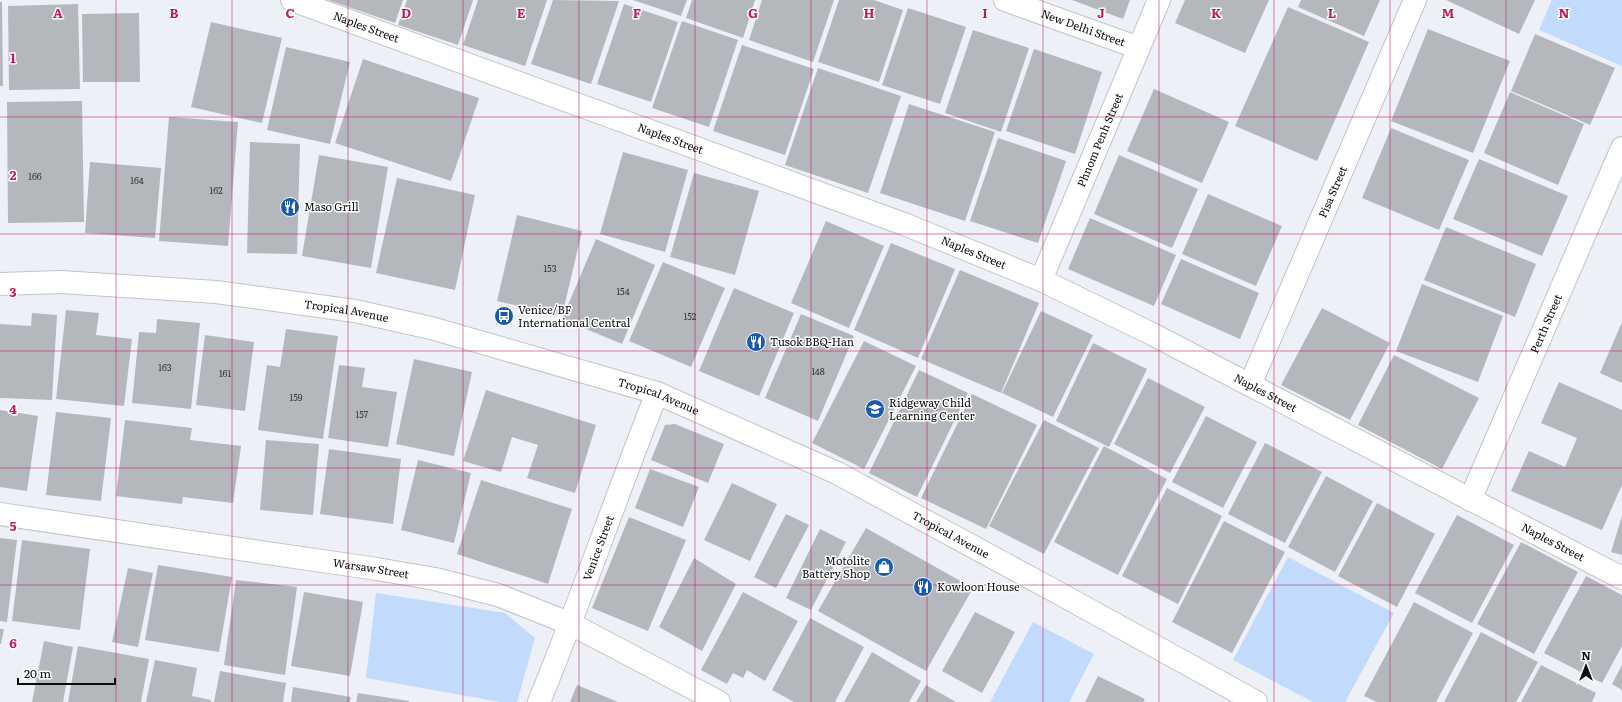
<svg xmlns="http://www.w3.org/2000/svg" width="1622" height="702" font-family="Literata,serif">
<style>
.green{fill:#c2dafb}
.building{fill:#b4b8bd}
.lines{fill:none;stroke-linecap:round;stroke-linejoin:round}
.street-casing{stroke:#c0c4ca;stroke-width:24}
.secondary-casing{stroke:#c0c4ca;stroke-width:24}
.street{stroke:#fff;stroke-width:22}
.secondary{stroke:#fff;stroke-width:22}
.grid{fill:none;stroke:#c2185b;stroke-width:1;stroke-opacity:0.55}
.labels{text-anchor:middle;stroke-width:3;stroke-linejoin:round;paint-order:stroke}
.number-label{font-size:9px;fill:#343639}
.street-label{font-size:11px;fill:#0a0b0d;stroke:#fefefe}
.poi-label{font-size:11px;fill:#0a0b0d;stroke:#fefefe;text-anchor:start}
.grid-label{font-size:13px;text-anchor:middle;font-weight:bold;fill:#c2185b;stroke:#fefefe;stroke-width:3;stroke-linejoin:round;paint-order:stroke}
</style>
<rect width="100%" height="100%" fill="#edf1f7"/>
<path class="green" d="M1552,0H1622V66L1539,30Z
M1288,557L1394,613L1345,702H1313L1233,660Z
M376,593L505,613L535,638L517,702H501L366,678Z
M1033,622L1094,654L1069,702H990Z"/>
<path class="building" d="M328,0H403L395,23Z
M407,0H473L458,45L398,25Z
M478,0H547L525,66L463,45Z
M553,0L619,1L591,84L531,64Z
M633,0H687L681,16Z
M692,0H755L743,38L686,18Z
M762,0H834L813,62L749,40Z
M839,0H874L903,10L879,82L818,62Z
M1072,0H1130L1123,19Z
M1185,0H1269L1245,53L1175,23Z
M1301,0H1380L1364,36L1298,7Z
M1446,0H1535L1519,34Z
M0,2H2L3,86H0Z
M78,4L80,89L9,90L8,6Z
M624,4L678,22L651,102L597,84Z
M1288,7L1369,42L1317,161L1235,126Z
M908,8L966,27L940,104L882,85Z
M139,13L140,82H83L82,14Z
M682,21L738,40L709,127L652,108Z
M211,22L282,38L262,123L191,107Z
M1428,29L1510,61L1473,153L1391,121Z
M973,30L1029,48L1001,132L945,113Z
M1535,34L1615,68L1590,125L1511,91Z
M742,45L814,69L785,155L713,131Z
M286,47L350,62L330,144L267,130Z
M1034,49L1102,72L1075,154L1006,131Z
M363,59L479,98L451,181L335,143Z
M818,68L901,96L868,193L785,165Z
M1154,89L1229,122L1202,183L1127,151Z
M1510,92L1584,124L1558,185L1484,153Z
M82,101L84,222L8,223L7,102Z
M909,104L995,132L965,221L880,193Z
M169,117L238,122L228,246L159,241Z
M1391,128L1469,160L1439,230L1362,198Z
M998,138L1066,161L1038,243L970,221Z
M250,142L300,144L297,254L247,253Z
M623,152L688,170L665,252L600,234Z
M319,155L388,167L371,268L302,256Z
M1119,155L1198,189L1172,248L1094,214Z
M1479,159L1568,196L1542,256L1453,219Z
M90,162L161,168L155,238L85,233Z
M694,173L759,191L735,275L670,257Z
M397,178L475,195L455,290L376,273Z
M1208,194L1282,226L1256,286L1182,254Z
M517,215L582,231L562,316L497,301Z
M1090,218L1176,255L1154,306L1068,269Z
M826,221L884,246L849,328L791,303Z
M1446,227L1536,264L1515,317L1424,280Z
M596,239L655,265L622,344L562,319Z
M891,243L955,269L918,358L854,330Z
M1181,259L1259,293L1240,339L1161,304Z
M663,262L725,288L691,367L629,341Z
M960,270L1039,303L1001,393L921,359Z
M1422,284L1503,316L1478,382L1396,351Z
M734,288L794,313L759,396L699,371Z
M1322,308L1390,343L1350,420L1281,385Z
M66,310L99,313L96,335L132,339L124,406L56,399Z
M1041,311L1093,335L1053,417L1002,393Z
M32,313L57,315L52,400L0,398V324L31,326Z
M801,314L854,336L818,421L765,398Z
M157,319L200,323L191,409L132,403L139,332L156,333Z
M1622,322V383L1600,373Z
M286,329L338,336L323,439L258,430L267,365L280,367Z
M205,335L254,342L245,411L196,405Z
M864,341L916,366L864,469L812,443Z
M1093,343L1147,369L1109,447L1056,421Z
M1394,355L1479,398L1442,469L1358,425Z
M414,359L472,372L454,456L396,444Z
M339,365L365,368L362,387L397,392L388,447L328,438Z
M919,370L968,393L917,497L869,473Z
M1148,378L1205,407L1170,473L1114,444Z
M1559,382L1622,410V485L1602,530L1511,491L1529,451L1565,467L1577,438L1541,423Z
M486,390L596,425L575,493L527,478L538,445L512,437L501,472L463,461Z
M972,394L1037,425L986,529L921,498Z
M0,410L38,416L27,491L0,487Z
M56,412L111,418L101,501L46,495Z
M1206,416L1257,442L1223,508L1172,482Z
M125,420L192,428L190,440L241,446L233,503L183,497L182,504L116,496Z
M1044,420L1099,448L1044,554L989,526Z
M675,424L724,444L708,483L651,460L665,425Z
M266,440L319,444L313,515L260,510Z
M1265,443L1322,472L1285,543L1228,514Z
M1104,446L1167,479L1118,575L1054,542Z
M329,449L401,459L393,524L320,514Z
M418,460L471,473L454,543L401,530Z
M650,469L699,487L683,527L635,508Z
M1326,476L1373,501L1335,572L1288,547Z
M481,480L572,509L548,584L457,554Z
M732,483L777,504L750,561L704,540Z
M1167,488L1222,516L1178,604L1122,576Z
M1377,503L1435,534L1397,607L1338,576Z
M786,514L809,525L776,588L754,577Z
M1457,515L1514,545L1472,623L1415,593Z
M1622,516V555L1611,552Z
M629,517L686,540L648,631L592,608Z
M1224,521L1285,552L1232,653L1172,622Z
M866,528L973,588L926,671L818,611Z
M820,529L846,542L811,610L786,598Z
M0,538L17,540L7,622L0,621Z
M22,540L90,549L80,630L12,621Z
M1521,542L1578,572L1534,654L1477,624Z
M694,558L736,584L702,651L659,627Z
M158,565L232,577L219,652L145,640Z
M128,568L153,573L138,647L112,642Z
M1586,576L1622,595V646L1602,683L1544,653Z
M236,580L297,587L285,675L224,665Z
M304,592L363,602L350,676L291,666Z
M743,592L798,621L765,681L747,670L743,678L733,673L727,684L701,670Z
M1414,602L1473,633L1436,702H1377L1364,696Z
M975,612L1015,632L982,693L942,671Z
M810,618L864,647L835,702H794L772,690Z
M0,629H4L1,644H0Z
M1481,632L1538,662L1516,702H1444Z
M44,641L73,647L63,702H32Z
M78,646L149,659L141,702H68Z
M872,652L921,681L909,702H844Z
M155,660L197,668L192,696L211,700V702H146Z
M1541,665L1596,693L1592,702H1521Z
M1622,665V690L1612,684Z
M220,671L286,683L283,702H214Z
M1098,676L1145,699L1143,702H1085Z
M577,685L618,702H570Z
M926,685L956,702H916Z
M293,687L351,697L350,702H291Z
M358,693L409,701V702H356Z"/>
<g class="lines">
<g class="street-casing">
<g id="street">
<path id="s1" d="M292,0L904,224L1041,280L1150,333L1622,578"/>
<path id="s2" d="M1005,0L1139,48"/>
<path id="s3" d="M1041,280L1159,0"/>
<path id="s4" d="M1250,385L1415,0"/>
<path id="s5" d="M1470,500L1622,148"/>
<path id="s6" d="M0,514L377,569L435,579L498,595L571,624L719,702"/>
<path id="s7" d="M539,702C581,600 616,496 657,393"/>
</g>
</g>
<g class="secondary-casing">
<g id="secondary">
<path id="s8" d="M0,284L61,282L216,292L355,311L431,328L657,393L837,473L1064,596L1256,702"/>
</g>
</g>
<use href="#street" class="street"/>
<use href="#secondary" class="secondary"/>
</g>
<path class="grid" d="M116,0V702M232,0V702M348,0V702M463,0V702M579,0V702M695,0V702M811,0V702M927,0V702M1043,0V702M1159,0V702M1274,0V702M1390,0V702M1506,0V702M0,117H1622M0,234H1622M0,351H1622M0,468H1622M0,585H1622"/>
<defs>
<g id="restaurant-disc" transform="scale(1)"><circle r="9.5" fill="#1a5aab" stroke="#fefefe"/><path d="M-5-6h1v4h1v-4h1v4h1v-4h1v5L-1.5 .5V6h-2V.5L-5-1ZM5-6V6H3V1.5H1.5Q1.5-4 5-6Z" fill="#fff"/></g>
<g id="bus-disc" transform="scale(1)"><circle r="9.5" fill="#1a5aab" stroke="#fefefe"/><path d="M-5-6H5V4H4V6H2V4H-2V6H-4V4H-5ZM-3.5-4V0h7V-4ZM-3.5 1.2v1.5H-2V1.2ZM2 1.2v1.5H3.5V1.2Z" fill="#fff"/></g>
<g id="school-disc" transform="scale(1)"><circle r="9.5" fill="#1a5aab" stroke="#fefefe"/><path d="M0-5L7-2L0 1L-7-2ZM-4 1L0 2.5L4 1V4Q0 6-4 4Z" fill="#fff"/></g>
<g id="shop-disc" transform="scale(1)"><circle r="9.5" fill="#1a5aab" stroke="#fefefe"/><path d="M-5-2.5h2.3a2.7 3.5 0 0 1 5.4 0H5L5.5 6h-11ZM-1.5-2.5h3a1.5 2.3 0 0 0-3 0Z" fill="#fff"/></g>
</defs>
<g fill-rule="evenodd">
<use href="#restaurant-disc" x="290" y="207"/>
<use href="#bus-disc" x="504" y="316"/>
<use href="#restaurant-disc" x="756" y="342"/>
<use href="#school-disc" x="875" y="409"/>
<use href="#shop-disc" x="884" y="567"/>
<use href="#restaurant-disc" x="923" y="587"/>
</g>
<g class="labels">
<g class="number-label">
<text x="35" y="180">166</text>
<text x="137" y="184">164</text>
<text x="216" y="194">162</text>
<text x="550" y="272">153</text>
<text x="623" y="295">154</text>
<text x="690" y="320">152</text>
<text x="165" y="371">163</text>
<text x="818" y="375">148</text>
<text x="225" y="377">161</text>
<text x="296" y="401">159</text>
<text x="362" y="418">157</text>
</g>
<g class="street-label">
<text dy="4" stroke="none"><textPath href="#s1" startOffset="79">Naples Street</textPath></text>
<text dy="4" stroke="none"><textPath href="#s2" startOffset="83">New Delhi Street</textPath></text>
<text dy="4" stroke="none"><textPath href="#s1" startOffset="403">Naples Street</textPath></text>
<text dy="4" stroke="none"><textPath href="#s3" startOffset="152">Phnom Penh Street</textPath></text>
<text dy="4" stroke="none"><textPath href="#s4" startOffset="210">Pisa Street</textPath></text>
<text dy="4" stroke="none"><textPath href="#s1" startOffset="727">Naples Street</textPath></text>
<text dy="4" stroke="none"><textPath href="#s8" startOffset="348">Tropical Avenue</textPath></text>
<text dy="4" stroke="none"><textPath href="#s5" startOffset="192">Perth Street</textPath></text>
<text dy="4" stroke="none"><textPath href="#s1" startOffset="1051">Naples Street</textPath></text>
<text dy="4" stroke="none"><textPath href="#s8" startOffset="672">Tropical Avenue</textPath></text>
<text dy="4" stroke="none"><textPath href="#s8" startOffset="996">Tropical Avenue</textPath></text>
<text dy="4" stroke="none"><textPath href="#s1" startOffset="1375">Naples Street</textPath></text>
<text dy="4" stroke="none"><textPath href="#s7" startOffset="165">Venice Street</textPath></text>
<text dy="4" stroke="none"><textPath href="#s6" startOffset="375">Warsaw Street</textPath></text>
</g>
<g class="poi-label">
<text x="304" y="211">Maso Grill</text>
<text x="518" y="314">Venice/BF<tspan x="518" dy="13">International Central</tspan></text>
<text x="770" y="346">Tusok BBQ-Han</text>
<text x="889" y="407">Ridgeway Child<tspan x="889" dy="13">Learning Center</tspan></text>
<text x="870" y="565" text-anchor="end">Motolite<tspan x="870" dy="13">Battery Shop</tspan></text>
<text x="937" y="591">Kowloon House</text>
</g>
</g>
<g class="grid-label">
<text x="58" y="18">A</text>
<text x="174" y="18">B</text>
<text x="290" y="18">C</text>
<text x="406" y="18">D</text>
<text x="521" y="18">E</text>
<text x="637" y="18">F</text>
<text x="753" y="18">G</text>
<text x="869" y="18">H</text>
<text x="985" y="18">I</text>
<text x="1101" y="18">J</text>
<text x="1216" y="18">K</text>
<text x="1332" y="18">L</text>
<text x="1448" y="18">M</text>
<text x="1564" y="18">N</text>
<text x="13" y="63">1</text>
<text x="13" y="180">2</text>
<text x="13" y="297">3</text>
<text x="13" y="414">4</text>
<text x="13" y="531">5</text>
<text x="13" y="648">6</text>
</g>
<g transform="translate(1586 666)" stroke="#fefefe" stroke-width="3" paint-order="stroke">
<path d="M0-3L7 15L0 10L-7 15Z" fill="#0a0b0d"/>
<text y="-6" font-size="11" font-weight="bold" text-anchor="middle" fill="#0a0b0d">N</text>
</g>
<path d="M18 678v6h97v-6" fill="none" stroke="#0a0b0d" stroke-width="2"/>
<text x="24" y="678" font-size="12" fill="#0a0b0d" stroke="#fefefe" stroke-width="3" paint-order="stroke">20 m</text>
</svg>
